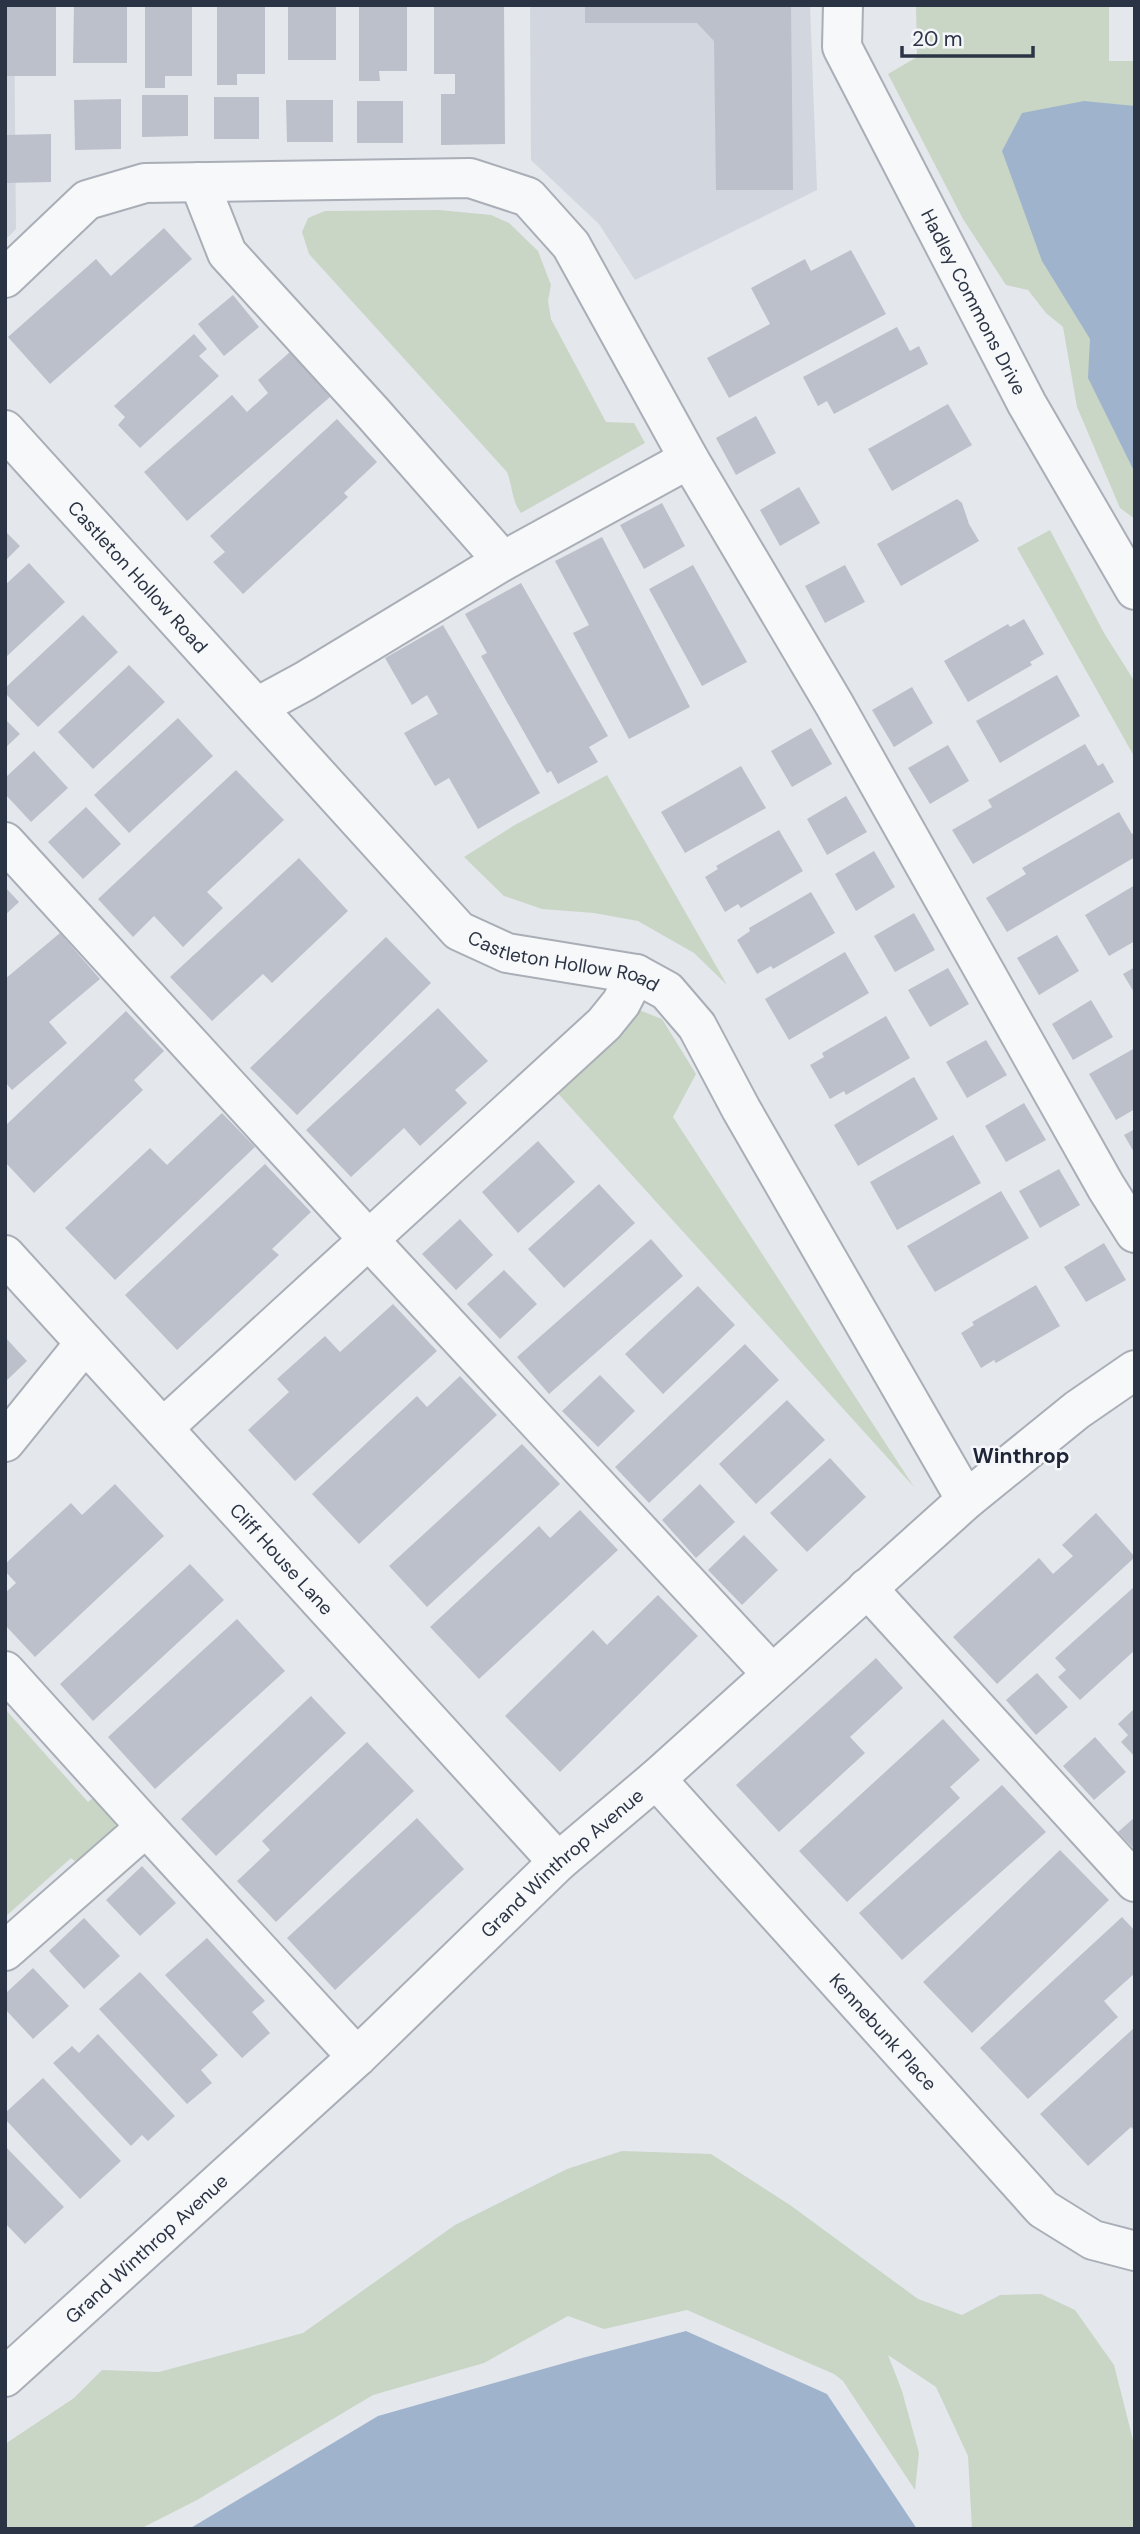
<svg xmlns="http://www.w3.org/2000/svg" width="1140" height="2534" font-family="'DM Sans',sans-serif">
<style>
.built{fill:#d2d6de}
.green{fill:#c9d6c5}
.water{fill:#9fb4cc}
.building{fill:#bbc0ca}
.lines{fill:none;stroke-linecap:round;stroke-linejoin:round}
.minor-casing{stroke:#a9aeb7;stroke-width:42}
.minor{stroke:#f7f8fa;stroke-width:38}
.labels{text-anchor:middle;stroke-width:5;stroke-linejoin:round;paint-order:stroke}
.street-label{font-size:19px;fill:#2b3445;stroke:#f4f6f9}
.neighbourhood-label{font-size:21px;font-weight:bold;fill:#1d2536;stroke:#f4f6f9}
</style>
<rect width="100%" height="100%" fill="#e4e7ec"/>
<path class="built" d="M5,5H14L16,229L5,240Z
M530,5H810L817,190L635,280L599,224L531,160Z"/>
<path class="green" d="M916,5H1109V61H1135V519L1120,508L1077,407L1063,327L1046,313L1028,290L1006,285L963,219L888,74L917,57Z
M439,210L491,215L509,223L538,251L551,285L548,301L551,319L606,422L634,423L645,443L521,513C511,499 513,487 507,472L309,254L302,232L308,218L325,211Z
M1050,530L1104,633L1135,682V758L1017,548Z
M607,775L727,985L694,953L638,921L594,913L542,909L504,896L464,857L513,826Z
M621,1003L662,1019L696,1074L673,1117L914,1487L545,1079Z
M5,1709L88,1802L98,1794L116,1817L115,1830L82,1867L71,1858L5,1917Z
M622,2151L711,2154L790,2205L918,2299L962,2315L1000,2295L1041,2294L1075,2310L1114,2365L1135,2448V2529H972L968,2456L936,2387L888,2355L902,2391L919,2453L915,2490L843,2381L834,2374L687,2310L604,2329L568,2316L484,2363L373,2395L197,2500L140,2529H5V2444L74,2398L102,2370L159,2372L303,2333L455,2225L567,2169Z"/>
<path class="water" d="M1084,101L1135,106V473L1088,378L1090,339L1042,261L1002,151L1022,113Z
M686,2331L827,2394L917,2529H189L378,2416L582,2358Z"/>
<path class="building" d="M5,5H56V76H5Z
M74,5H127V63H73Z
M145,5H192V76H165V88H145Z
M217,5H265V74H237V85H217Z
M288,5H336V60H288Z
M359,5H407V71H379L380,81H359Z
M434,5H504L505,144L441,145V94H455V74H434Z
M585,5H791L793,190H716L714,41L697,23H585Z
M142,95H188V136L142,137Z
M214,97H259V139H214Z
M121,99V149L75,150L74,100Z
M286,100H333V142H287Z
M357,101H403V143H357Z
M51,134V182L5,183V135Z
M164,228L192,259L50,384L8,337L96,259L111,276Z
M851,250L886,314L729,398L707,358L770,324L751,288L805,259L811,271Z
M233,295L259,327L224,356L198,324Z
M897,327L910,351L919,346L928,364L834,414L827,401L818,406L803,377Z
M194,334L207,349L199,356L219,376L140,448L118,425L125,417L114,406Z
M290,352L330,397L187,521L144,472L232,395L247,412L268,393L258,380Z
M948,404L972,445L892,491L868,449Z
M756,416L776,453L736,475L716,438Z
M337,419L377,462L344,493L348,497L243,594L213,562L225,552L210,536Z
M799,487L820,523L780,546L760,510Z
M957,499L962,503L969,524L979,541L901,586L877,544Z
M662,503L685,546L644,569L620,525Z
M5,531L20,546L5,561Z
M602,537L690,707L629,739L573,633L589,625L555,561Z
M29,563L65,602L5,658V585Z
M693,565L747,662L702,686L649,589Z
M845,565L865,602L825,623L805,586Z
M521,583L608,736L589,747L598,762L558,784L551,771L547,773L481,656L487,653L465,614Z
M83,615L118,652L38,727L5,693V688Z
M1024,619L1044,654L1030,662L1032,665L968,702L944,661L1008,624L1010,627Z
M443,625L540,793L478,829L449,778L435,786L404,733L438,714L427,695L412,705L385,658Z
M129,665L165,702L93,769L58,732Z
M1057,675L1080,716L1000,763L976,721Z
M912,687L933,723L894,747L872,710Z
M178,718L213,756L129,833L94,795Z
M5,719L20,734L5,748Z
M811,728L832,764L792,787L771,751Z
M1085,744L1098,766L1103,763L1114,782L973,864L952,830L992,807L988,800Z
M948,745L969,781L930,804L908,768Z
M34,751L68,788L31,822L5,794V778Z
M741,766L766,808L685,853L661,812Z
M236,770L284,820L207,892L223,908L183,947L154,916L133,937L98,899Z
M846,796L867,832L827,855L807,819Z
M86,807L121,844L83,879L48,842Z
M1119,812L1132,834L1135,832V857L1007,932L986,898L1026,874L1022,868Z
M779,830L803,871L741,908L738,904L725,912L705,877L718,869L716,866Z
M874,851L895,887L856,911L835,874Z
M299,858L348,911L272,983L263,974L212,1021L170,977Z
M1135,885V941L1109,956L1085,915Z
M5,887L19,902L5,915Z
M811,892L835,933L773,969L771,966L757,974L737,940L750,931L749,928Z
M914,913L935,950L895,972L874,936Z
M60,933L100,979L49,1022L67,1043L12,1090L5,1082V979Z
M1057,935L1079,971L1039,995L1017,958Z
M386,937L431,983L297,1115L250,1068Z
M845,952L869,993L789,1040L765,999Z
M1135,967V994L1123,974Z
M948,968L969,1004L930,1027L908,990Z
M1091,1000L1113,1037L1073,1060L1052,1024Z
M438,1008L488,1061L455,1090L467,1103L420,1146L404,1128L351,1177L306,1130Z
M126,1011L164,1051L134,1080L143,1090L34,1193L5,1162V1126Z
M886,1016L910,1058L846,1095L844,1091L830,1099L810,1065L824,1057L822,1053Z
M986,1040L1007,1075L967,1098L946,1062Z
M1135,1048V1109L1116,1120L1089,1074Z
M914,1077L938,1119L858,1166L834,1125Z
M1024,1103L1046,1140L1006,1162L985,1126Z
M222,1113L255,1147L115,1280L65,1228L150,1148L167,1165Z
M1135,1129V1154L1124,1135Z
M953,1135L981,1183L897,1230L870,1182Z
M538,1141L575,1182L518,1233L482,1192Z
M265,1164L311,1212L272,1249L279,1255L177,1350L125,1295Z
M1059,1169L1080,1205L1040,1228L1019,1191Z
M599,1184L635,1223L564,1288L528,1249Z
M1001,1191L1029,1238L935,1292L907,1246Z
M460,1219L493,1255L456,1290L422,1254Z
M651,1239L683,1276L549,1394L517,1357Z
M1104,1243L1126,1280L1086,1302L1064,1267Z
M504,1270L537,1304L500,1339L467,1304Z
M1036,1285L1060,1326L996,1363L994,1360L981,1368L961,1333L974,1325L972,1322Z
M698,1286L735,1325L663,1394L625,1354Z
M393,1304L437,1351L295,1481L248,1430L289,1392L277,1379L325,1336L340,1352Z
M5,1337L27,1361L5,1382Z
M745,1344L779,1380L649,1503L615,1467Z
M600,1375L635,1411L598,1447L562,1411Z
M460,1376L497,1415L359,1544L312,1494L417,1396L427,1407Z
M787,1400L825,1440L756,1504L719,1464Z
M522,1444L560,1484L427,1607L389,1566Z
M830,1458L866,1497L807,1552L770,1513Z
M115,1484L164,1536L35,1657L5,1625V1593L16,1583L5,1571V1564L71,1503L82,1515Z
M700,1484L735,1522L696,1558L662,1520Z
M580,1510L618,1550L479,1679L430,1627L539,1526L550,1538Z
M1096,1513L1135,1557L997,1684L953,1637L1039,1558L1053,1574L1073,1556L1062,1545Z
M744,1535L778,1570L742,1605L708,1570Z
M190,1564L224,1600L93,1721L60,1684Z
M1135,1586V1650L1080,1700L1058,1677L1066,1670L1055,1658Z
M658,1595L698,1636L560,1772L505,1716L593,1630L607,1645Z
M237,1619L285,1671L155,1789L108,1737Z
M876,1658L903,1688L850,1737L865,1753L779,1832L736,1785Z
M1037,1673L1068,1707L1036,1735L1006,1700Z
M311,1696L346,1733L216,1856L181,1819Z
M1135,1708V1757L1121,1742L1128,1735L1118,1724Z
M943,1719L980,1760L950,1787L960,1798L847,1902L799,1851Z
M1095,1737L1126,1772L1094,1800L1063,1766Z
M367,1742L414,1791L276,1922L237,1881L270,1850L262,1841Z
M1002,1785L1046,1832L902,1960L859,1913Z
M1135,1817V1850L1118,1832Z
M417,1818L464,1869L335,1990L287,1938Z
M1060,1850L1109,1900L972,2033L923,1982Z
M142,1866L176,1903L140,1936L106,1900Z
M1122,1917L1135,1931V1973L1104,2001L1118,2017L1028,2099L980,2048Z
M84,1918L120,1956L84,1989L49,1951Z
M207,1938L265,2001L252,2012L270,2033L242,2058L165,1975Z
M33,1968L69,2006L33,2039L5,2009V1994Z
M140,1972L218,2055L201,2070L212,2083L187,2104L99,2009Z
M1135,2027V2131L1131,2127L1088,2166L1040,2114Z
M98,2034L175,2116L148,2141L142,2135L131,2146L53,2063L72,2046L79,2053Z
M43,2078L121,2161L80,2199L5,2119V2113Z
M5,2146L64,2207L25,2244L5,2223Z"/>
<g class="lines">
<g class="minor-casing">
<g id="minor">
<path id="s1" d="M843,5L842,47L1027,404L1135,590"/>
<path d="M199,182L227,253L372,412L503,561"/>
<path d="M5,278L87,200L145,183L470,178L528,197L571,245L689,459L834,704L1106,1187L1135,1233"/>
<path id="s2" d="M5,430L459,931L507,953L636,974L667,991L697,1026L741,1109L966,1500"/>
<path d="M257,707L305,681L503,561L689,459"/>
<path d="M5,842L368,1239L772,1674"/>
<path id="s3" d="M5,1255L558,1862"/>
<path d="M163,1428L604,1024L621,1003L636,974"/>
<path d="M5,1442L85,1343"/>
<path d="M867,1588L1135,1882"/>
<path d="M5,1671L146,1827"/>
<path id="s4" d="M656,1779L1043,2209L1093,2240L1135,2251"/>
<path d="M5,1951L146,1827L357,2057"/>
<path id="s5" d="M5,2377L357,2057L558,1862L656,1779L966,1500L1077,1410L1135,1370"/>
</g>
</g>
<use href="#minor" class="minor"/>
</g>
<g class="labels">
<g class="street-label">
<text dy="7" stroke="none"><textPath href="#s1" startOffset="329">Hadley Commons Drive</textPath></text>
<text dy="7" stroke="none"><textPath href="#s2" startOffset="198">Castleton Hollow Road</textPath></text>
<text dy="7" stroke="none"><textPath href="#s2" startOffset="786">Castleton Hollow Road</textPath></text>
<text dy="7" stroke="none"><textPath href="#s3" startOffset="411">Cliff House Lane</textPath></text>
<text dy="7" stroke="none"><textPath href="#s5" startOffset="758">Grand Winthrop Avenue</textPath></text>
<text dy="7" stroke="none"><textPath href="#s4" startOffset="340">Kennebunk Place</textPath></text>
<text dy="7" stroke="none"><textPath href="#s5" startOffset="191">Grand Winthrop Avenue</textPath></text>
</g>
<g class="neighbourhood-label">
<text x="1021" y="1463">Winthrop</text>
</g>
</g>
<rect width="1140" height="2534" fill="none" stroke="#2b3445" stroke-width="14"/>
<path d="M902 46v10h131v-10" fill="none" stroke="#2b3445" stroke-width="3.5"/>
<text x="912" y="46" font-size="21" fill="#2b3445" stroke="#f4f6f9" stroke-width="5" paint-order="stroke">20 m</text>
</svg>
